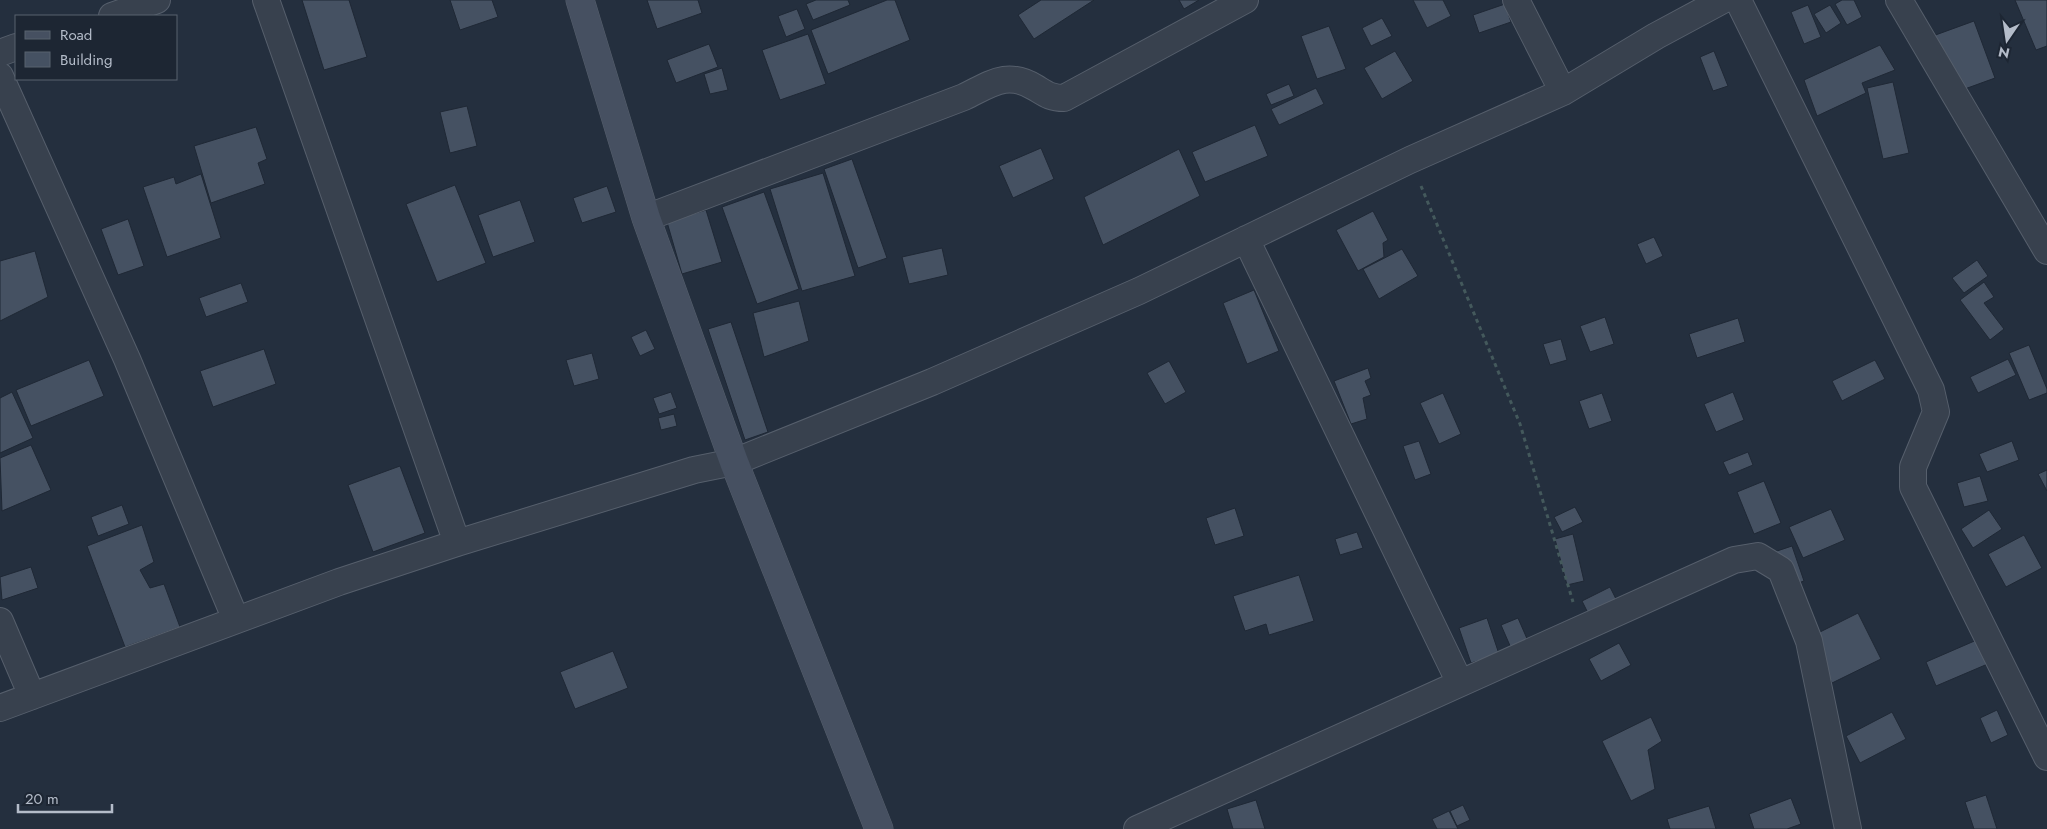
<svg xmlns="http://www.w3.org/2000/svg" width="2047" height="829" font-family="Jost,sans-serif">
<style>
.building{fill:#455162;stroke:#1f2835}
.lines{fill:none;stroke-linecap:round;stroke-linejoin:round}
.street-casing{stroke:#565f6c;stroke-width:28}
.secondary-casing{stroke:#565f6c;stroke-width:29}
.path{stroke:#44595c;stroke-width:3;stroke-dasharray:4 4;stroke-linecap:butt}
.street{stroke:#38414e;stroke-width:26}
.secondary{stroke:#465061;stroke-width:28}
</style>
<rect width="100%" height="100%" fill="#242f3e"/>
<path class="building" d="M302,0H349L367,57L324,70Z
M450,0H492L498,17L460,30Z
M647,0H698L702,13L657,29Z
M816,0H848L850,5L813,20L806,4Z
M887,0H895L910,40L828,74L811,30Z
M1041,0H1094L1034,39L1018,15Z
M1179,0H1199L1184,9Z
M1413,0H1443L1451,16L1427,28Z
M1842,0H1854L1862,17L1847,25L1835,4Z
M2015,0H2047V46L2036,50Z
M1505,4L1511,22L1479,33L1473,15Z
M1808,5L1821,37L1804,44L1791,12Z
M1830,5L1841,23L1826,33L1814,14Z
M797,9L805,29L786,37L778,16Z
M1382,18L1392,36L1371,46L1362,28Z
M1974,21L1995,78L1951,94L1930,37Z
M1329,26L1346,69L1317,79L1301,36Z
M808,34L826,84L780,100L762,50Z
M709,44L718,67L676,83L667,60Z
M1880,45L1895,70L1862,83L1866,93L1817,116L1804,80Z
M1395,51L1413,81L1382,99L1364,68Z
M1714,51L1728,86L1713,91L1700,57Z
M722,68L728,90L710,94L704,74Z
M1893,82L1909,153L1883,159L1867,88Z
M1289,84L1294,96L1271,105L1266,94Z
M1316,88L1324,104L1279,125L1271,109Z
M467,106L477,146L450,153L440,112Z
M1255,125L1268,156L1205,182L1192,152Z
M256,127L267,159L258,163L265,184L211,203L194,146Z
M1041,148L1054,179L1013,198L999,166Z
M1179,149L1200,196L1103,245L1084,197Z
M852,159L887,258L858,268L824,169Z
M823,173L855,276L802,291L770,189Z
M201,174L221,238L167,257L143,187L174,177L176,184Z
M455,185L486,263L437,282L406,204Z
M607,186L616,212L582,223L573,198Z
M764,192L799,289L757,304L722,207Z
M520,200L535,242L493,257L478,215Z
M706,210L722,262L682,274L667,222Z
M1373,211L1388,240L1383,243L1384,257L1358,271L1336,230Z
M128,219L144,266L118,275L101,229Z
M1654,237L1663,256L1646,264L1637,244Z
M942,248L948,275L909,284L902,257Z
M1402,249L1418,276L1379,299L1363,269Z
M35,251L48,297L0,321V261Z
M1977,260L1988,276L1964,293L1952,278Z
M1984,282L1994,297L1984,303L2004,329L1990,340L1960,300Z
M241,283L248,302L206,317L199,298Z
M1254,290L1279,351L1247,364L1223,303Z
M799,301L809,341L764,357L753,313Z
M1605,317L1614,344L1590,352L1580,326Z
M1738,318L1745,342L1697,358L1689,334Z
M731,322L768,432L745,440L708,329Z
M646,330L655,349L640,356L631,337Z
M1561,339L1567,360L1550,365L1543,344Z
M2029,345L2047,389V393L2029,400L2009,353Z
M264,349L276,384L213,407L200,371Z
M592,353L599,379L574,386L566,360Z
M2008,359L2016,375L1978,393L1970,377Z
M89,360L104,396L31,426L16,390Z
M1875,360L1885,379L1842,401L1832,381Z
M1169,361L1186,392L1165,404L1147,373Z
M1368,368L1371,378L1365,381L1371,395L1363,398L1367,419L1351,424L1334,381Z
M12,392L33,438L0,453V398Z
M671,392L677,408L659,414L653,398Z
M1733,392L1744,420L1716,432L1704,404Z
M1443,393L1461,434L1439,444L1420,403Z
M1602,393L1612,421L1589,429L1579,401Z
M674,414L677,426L661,430L658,418Z
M1419,441L1431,474L1415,480L1403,446Z
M2012,441L2019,460L1987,472L1979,454Z
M31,445L51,490L2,511L0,458Z
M1748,452L1753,465L1729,475L1723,462Z
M400,466L425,533L373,552L348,485Z
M2047,470V491L2038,474Z
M1980,476L1988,501L1964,507L1957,483Z
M1764,481L1781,523L1754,534L1737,492Z
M122,505L129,524L98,536L91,517Z
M1575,507L1583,522L1562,532L1554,517Z
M1235,508L1244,536L1215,545L1206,518Z
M1831,509L1845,540L1803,558L1789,527Z
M1989,510L2002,529L1973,548L1961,529Z
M142,525L154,562L140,570L150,588L164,584L180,627L125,647L87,546Z
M1357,532L1363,548L1340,555L1335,539Z
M1573,534L1584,581L1567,585L1555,539Z
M2024,535L2042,568L2006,587L1988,554Z
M1792,546L1804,581L1778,590L1765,555Z
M31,567L38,588L2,600L0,577Z
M1299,575L1314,621L1269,635L1266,624L1245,631L1233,596Z
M1610,587L1617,601L1589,615L1582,601Z
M1858,613L1881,659L1832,683L1810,637Z
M1487,618L1499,654L1471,663L1459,628Z
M1518,618L1528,641L1511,648L1501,625Z
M1979,639L1990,663L1936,686L1926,662Z
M1619,643L1631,665L1601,681L1589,659Z
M613,651L628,688L575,709L560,672Z
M1997,710L2008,735L1991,743L1980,718Z
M1892,712L1906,739L1860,763L1846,736Z
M1651,717L1662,741L1648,750L1655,789L1631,801L1602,741Z
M1986,795L1997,829H1974L1965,802Z
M1791,798L1801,824L1787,829H1754L1749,814Z
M1256,800L1265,829H1233L1227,809Z
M1463,805L1470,820L1457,826L1450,811Z
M1709,806L1716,829H1670L1667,819Z
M1449,811L1458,829H1437L1432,819Z"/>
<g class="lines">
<g class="street-casing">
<path id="street" d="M266,0L457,543
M1516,0L1563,92
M1738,0L1931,390L1936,412L1913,467V487L2047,757
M1899,0L2047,251
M112,16L157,0
M0,53L16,47
M0,76L127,359L236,620
M646,218L964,97C991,84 1007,70 1036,88C1046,94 1051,98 1064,98L1245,0
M1246,239L1460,683
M0,621L32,696
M0,708L339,582L457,543L694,470L734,462L932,382L1139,291L1410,160L1563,92L1656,36L1723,0
M1137,829L1734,560L1758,556L1781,570L1809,641L1848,829"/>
</g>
<g class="secondary-casing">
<path id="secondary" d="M580,0L646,218L734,462L879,829"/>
</g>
<path class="path" d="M1421,186L1520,424L1573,602"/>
<use href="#street" class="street"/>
<use href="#secondary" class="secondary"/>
</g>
<rect x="15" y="15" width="162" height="65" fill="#1d2633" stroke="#59626f"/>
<rect x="25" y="31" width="25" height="8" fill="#465061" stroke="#59626f"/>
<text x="60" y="40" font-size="15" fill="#b4bcc9">Road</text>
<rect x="25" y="52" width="25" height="15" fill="#455162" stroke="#59626f"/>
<text x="60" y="65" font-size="15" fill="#b4bcc9">Building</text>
<g transform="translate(2007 40) rotate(193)" stroke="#1d2633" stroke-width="4" paint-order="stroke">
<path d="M0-4L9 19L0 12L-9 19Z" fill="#b4bcc9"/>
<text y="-8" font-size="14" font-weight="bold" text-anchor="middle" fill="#b4bcc9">N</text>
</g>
<path d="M18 804v8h94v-8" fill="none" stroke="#b4bcc9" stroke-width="2.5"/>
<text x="25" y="804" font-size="15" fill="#b4bcc9" stroke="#1d2633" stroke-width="4" paint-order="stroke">20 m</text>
</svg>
